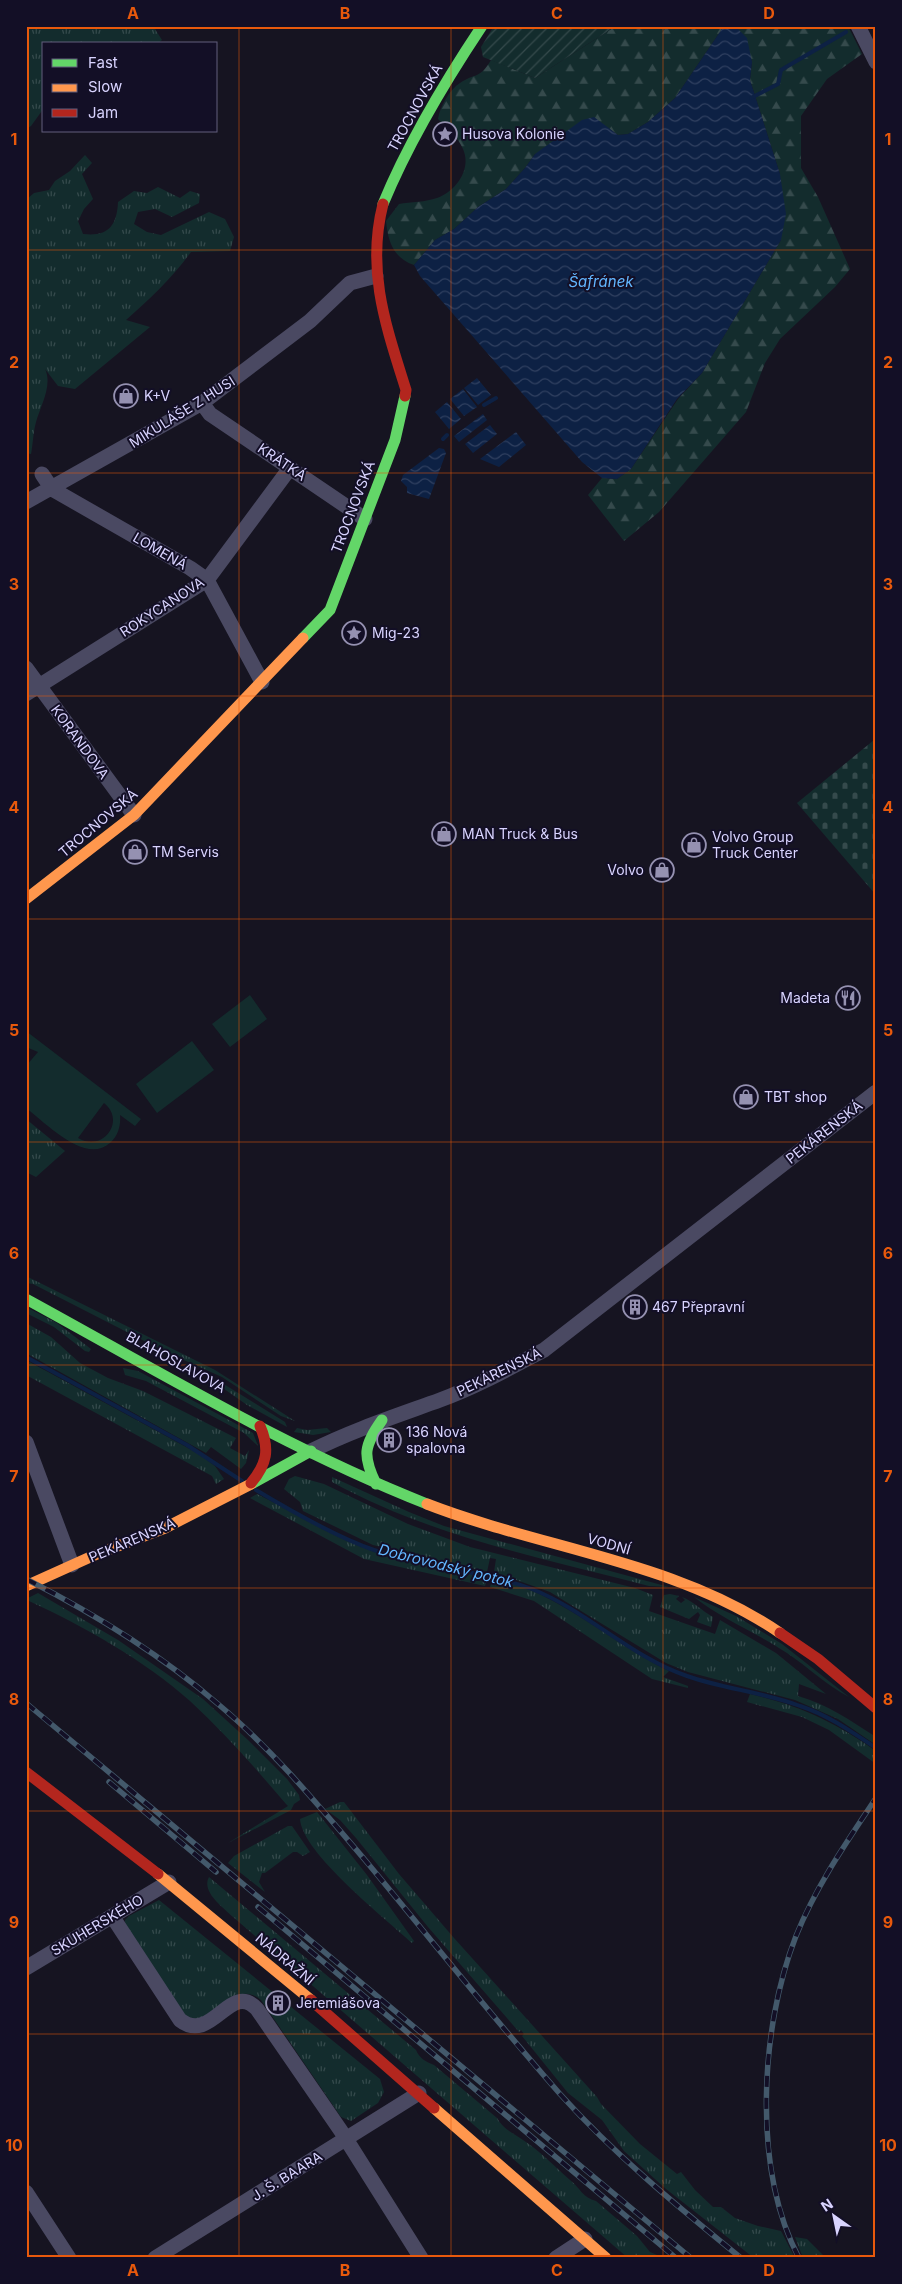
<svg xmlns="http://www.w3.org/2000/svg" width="902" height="2284" font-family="Inter,sans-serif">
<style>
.grass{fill:url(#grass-tufts)}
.forest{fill:url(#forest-firs)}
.cemetery{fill:url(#cemetery-stones)}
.garden{fill:url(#garden-furrows)}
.pitch{fill:#132c2d;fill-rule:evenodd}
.water{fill:url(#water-waves)}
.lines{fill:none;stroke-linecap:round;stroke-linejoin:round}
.stream{stroke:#0d2144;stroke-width:4}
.street{stroke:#4a4962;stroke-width:15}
.fast{stroke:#63d668;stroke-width:11}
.slow{stroke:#ff974d;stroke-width:11}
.jam{stroke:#b3261e;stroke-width:11}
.rail-casing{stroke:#43596b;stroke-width:5.5}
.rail{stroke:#130f26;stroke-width:4;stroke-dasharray:11;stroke-linecap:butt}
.grid{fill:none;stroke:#e8590c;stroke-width:1;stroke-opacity:0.55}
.labels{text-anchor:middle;stroke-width:4;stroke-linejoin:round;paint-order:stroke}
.street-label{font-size:14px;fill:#d9d4ff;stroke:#130f26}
.poi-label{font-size:14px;fill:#d9d4ff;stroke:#130f26;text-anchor:start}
.water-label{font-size:15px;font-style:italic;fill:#62b6ff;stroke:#130f26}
.neatline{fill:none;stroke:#e8590c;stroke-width:2}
.grid-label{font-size:16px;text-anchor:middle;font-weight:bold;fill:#e8590c}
</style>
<defs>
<pattern id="grass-tufts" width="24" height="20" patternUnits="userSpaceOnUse" patternTransform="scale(1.25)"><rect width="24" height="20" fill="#132c2d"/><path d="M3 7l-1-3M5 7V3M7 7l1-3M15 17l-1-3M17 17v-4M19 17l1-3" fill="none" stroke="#354a4c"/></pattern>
<pattern id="forest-firs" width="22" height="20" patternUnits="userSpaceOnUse" patternTransform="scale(1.25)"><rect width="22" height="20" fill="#132c2d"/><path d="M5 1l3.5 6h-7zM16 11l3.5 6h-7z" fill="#354a4c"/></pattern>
<pattern id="cemetery-stones" width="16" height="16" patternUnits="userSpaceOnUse" patternTransform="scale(1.25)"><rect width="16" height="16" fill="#132c2d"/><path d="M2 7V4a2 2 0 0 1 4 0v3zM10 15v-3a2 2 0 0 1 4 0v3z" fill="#354a4c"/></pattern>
<pattern id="garden-furrows" width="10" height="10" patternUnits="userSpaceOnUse" patternTransform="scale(1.25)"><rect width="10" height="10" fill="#132c2d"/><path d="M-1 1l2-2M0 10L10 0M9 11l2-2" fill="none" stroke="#354a4c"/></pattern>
<pattern id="water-waves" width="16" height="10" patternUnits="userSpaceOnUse" patternTransform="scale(1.25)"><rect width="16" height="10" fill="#0d2144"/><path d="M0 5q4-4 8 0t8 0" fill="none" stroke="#304060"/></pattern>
</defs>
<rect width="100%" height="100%" fill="#161421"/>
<path class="grass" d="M26,26H153L162,40L157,44H44V108L31,126L26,129Z
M85,155L92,163L82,174L93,199L84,209L78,221L83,234C108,237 117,226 118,202L134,191L147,193L158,187L180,198L190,191L200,194L199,203L172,217L155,209L138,212L134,224L147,232L161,235L209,212L225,219L234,237L230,251L191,252C172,278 150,299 126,320L150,327L75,389L58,386L45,369C53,385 40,407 36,422C33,433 33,444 31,454L26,453V200L34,193L49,190L55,181L70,171Z
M26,1119L65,1151L36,1177L26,1172Z
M26,1276L215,1370L295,1421L281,1416L222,1377L168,1353L33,1284L26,1283Z
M26,1307L57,1323L91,1349L89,1352L85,1351L54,1327L26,1313Z
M26,1323L51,1337L80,1363L108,1378L143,1391L236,1438L230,1448L245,1456L249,1450L246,1463L241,1469L211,1447L206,1453L26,1353Z
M26,1360L199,1454L215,1466L224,1479L216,1484L212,1476L26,1375Z
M123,1368L138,1371L253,1433L258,1446L244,1433L146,1381L125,1375Z
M222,1383L285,1422L287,1427L247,1405L220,1386Z
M297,1428L307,1430L327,1428L331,1432L313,1435L294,1432Z
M295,1476L324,1484L408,1524L470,1547L635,1588L653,1595L649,1611L715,1634L720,1620L776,1653L826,1694L799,1684L798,1696C827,1704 851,1721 876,1737V1745L838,1719L795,1700L688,1672L666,1663L550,1592L494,1572L496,1559L490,1558L487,1572L373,1545L303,1511L300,1502L284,1489L289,1479Z
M332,1477L409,1512L444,1526L669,1587L649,1586C542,1558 430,1536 332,1482Z
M257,1494L354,1543L374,1552L488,1576L485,1586L364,1559L250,1498Z
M493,1578C559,1592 609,1642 669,1671L663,1677L688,1686V1688L652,1679L534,1601L490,1587Z
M38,1593L118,1640L203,1699L248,1740L287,1779L299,1795L300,1800L294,1804L291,1810L228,1843L288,1806L286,1804C256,1769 225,1733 190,1701C144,1660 85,1627 29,1601L26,1602V1599Z
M670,1594L679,1596L676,1599L681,1603L685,1600L682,1597C693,1601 702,1611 713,1617L711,1627L697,1622L700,1615L698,1612L689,1619L660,1607L664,1595Z
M694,1597L736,1616L782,1644L849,1697C826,1685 808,1667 787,1653C757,1633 722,1619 694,1597Z
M750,1694C799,1705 835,1722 876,1751V1764L829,1730L802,1717L747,1702Z
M340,1802H344L399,1874L454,1938L597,2097L601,2104L640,2144L677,2174L681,2172L695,2190L713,2207H721L735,2218L758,2226L781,2231L795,2258H754L666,2189L624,2151L602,2120L568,2093L522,2036L524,2034L521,2030L519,2032L428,1927L356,1838L340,1820L325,1809Z
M317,1812L367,1875L414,1941L412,1943C386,1919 302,1853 300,1819Z
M288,1826H292L310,1852L303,1856L297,1852H293L265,1873H262L259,1882L265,1892L228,1863L234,1856Z
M209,1877L416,2050C419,2058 426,2062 434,2065L497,2118C504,2130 512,2132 523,2140C540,2151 555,2167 570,2180C580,2188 583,2198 596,2201L637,2236L650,2252L664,2258H628L233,1917C223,1907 201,1892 209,1877Z
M159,1900L380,2079L384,2092L378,2103L351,2121L341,2117L261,2000C239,1982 223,2008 204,2017C200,2019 193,2019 188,2020L125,1924V1920L129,1916Z
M795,2237L807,2239L826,2258H803Z"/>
<path class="forest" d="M616,26H724L675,98L648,122L628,134L618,135L608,128L535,154L525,168L506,189L478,207L454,229L435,240L414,265C393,258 388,241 386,221L399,204C411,202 426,202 437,198C456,191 472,169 463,149C458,137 447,128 438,119C440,107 449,90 460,83C475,73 480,79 491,60L535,78Z
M735,26H848L862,54L827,79L801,116V168L818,197L850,269L835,287L780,339L765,363L746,412L659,512L624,541L588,495L602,478L617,479L631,469L678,399L702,373L781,240L780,174L750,80L752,62L742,36Z"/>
<path class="cemetery" d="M874,740L876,742V895L797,803Z"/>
<path class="garden" d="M494,26H616L535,78L483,57L481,47Z"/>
<path class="pitch" d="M250,995L267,1019L230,1047L212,1024Z
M26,1031L141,1119L135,1126L120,1115C121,1126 118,1136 110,1143C85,1165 46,1123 26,1108V1066L38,1052L26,1047ZM104,1103C126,1120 104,1153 78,1138Z
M192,1041L214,1070L157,1113L136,1084Z"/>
<path class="water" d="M724,26H735L747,38L752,62L750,80L780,174L786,214L781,240L702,373L677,399L631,469L617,479L602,478L582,462L420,276L414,265L435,240L454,229L478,207L506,189L525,168L535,154L582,120L594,117L618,135L628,134L648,122L675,98Z
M477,378L491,395L478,405L464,388Z
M463,389L477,407L464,416L450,399Z
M447,402L461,419L449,429L435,412Z
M483,414L487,420L459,442L454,436Z
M490,425L497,434L473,453L465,444Z
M516,432L526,445L499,467L480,459Z
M439,448L444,449L446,453L429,499L407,493V487L401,481L403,475Z"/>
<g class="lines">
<path class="stream" d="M751,98L778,84L781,70L846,32
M484,405L496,398
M443,439L447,435
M26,1357L187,1445L242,1481
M256,1490C291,1511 336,1537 374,1550C425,1568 481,1570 532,1589C587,1611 631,1657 687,1676C724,1689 763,1692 800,1706C828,1715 852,1732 876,1748"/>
<path class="street" d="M858,26L876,62
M202,403L210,414L365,519
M42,474L52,489L190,568L207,580L262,682
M26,502L202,403L310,321L350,283L376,276
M26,668L134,815
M26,694L207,580L290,468
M26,1442L72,1565
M311,1451C353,1430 396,1416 440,1400C476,1387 510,1368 544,1350L876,1092
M112,1916L180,2020C212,2045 230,1980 257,2009L341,2131L421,2258
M26,1968L169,1882
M26,2192L69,2258
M155,2258L419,2093
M556,2258L585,2239"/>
<path class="fast" d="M383,204C409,141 444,83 482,26
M303,638L330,610L395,440L405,396
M26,1299C158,1371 287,1449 427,1504
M251,1484L311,1451
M376,1484C362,1455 364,1446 382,1420"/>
<path class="slow" d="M26,899L134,815L303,638
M427,1504C543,1549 675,1561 780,1633
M26,1586L97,1554L165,1528L251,1484
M158,1874L311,2000
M434,2108L606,2258"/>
<path class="jam" d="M383,204C366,271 386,326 406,390L405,396
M251,1483C267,1464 270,1449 260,1426
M780,1633L818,1659L876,1708
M26,1772L158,1874
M311,2000L434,2108"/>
<g class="rail-casing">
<path id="rail" d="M26,1579C95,1614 160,1654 218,1704C273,1750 319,1806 365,1860C430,1938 493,2018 560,2094C615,2155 677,2206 741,2258
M26,1703L691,2258
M109,1782L216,1872
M258,1907L676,2258
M799,2258C752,2169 760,2028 796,1936C816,1886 846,1843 876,1798"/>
</g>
<use href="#rail" class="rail"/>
</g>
<path class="grid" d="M239,26V2258M451,26V2258M663,26V2258M26,250H876M26,473H876M26,696H876M26,919H876M26,1142H876M26,1365H876M26,1588H876M26,1811H876M26,2034H876"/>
<defs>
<g id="sight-ring" transform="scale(1.25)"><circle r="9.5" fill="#130f26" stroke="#9591b1" stroke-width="1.5"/><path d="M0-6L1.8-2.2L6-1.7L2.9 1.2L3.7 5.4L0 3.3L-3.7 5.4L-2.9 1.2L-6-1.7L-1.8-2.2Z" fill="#9591b1"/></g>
<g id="shop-ring" transform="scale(1.25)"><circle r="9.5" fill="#130f26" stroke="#9591b1" stroke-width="1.5"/><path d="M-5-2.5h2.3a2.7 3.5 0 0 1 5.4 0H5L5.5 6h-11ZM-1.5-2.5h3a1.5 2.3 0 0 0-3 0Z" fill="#9591b1"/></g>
<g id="restaurant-ring" transform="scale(1.25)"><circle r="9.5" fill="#130f26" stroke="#9591b1" stroke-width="1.5"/><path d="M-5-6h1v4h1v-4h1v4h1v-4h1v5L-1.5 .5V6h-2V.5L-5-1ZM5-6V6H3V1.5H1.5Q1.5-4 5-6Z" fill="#9591b1"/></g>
<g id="building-ring" transform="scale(1.25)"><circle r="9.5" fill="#130f26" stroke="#9591b1" stroke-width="1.5"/><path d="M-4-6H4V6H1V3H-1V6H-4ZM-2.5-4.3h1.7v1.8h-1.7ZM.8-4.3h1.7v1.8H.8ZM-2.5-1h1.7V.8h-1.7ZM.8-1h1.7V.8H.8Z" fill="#9591b1"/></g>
</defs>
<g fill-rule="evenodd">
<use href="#sight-ring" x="445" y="134"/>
<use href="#shop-ring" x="126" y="396"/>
<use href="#sight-ring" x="354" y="633"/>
<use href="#shop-ring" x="444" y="834"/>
<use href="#shop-ring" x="694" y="845"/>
<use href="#shop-ring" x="135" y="852"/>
<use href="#shop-ring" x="662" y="870"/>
<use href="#restaurant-ring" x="848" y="998"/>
<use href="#shop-ring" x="746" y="1097"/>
<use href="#building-ring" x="635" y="1307"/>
<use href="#building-ring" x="389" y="1440"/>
<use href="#building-ring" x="278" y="2003"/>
</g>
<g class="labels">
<g class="street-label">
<text transform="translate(415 108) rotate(-61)" y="5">TROCNOVSKÁ</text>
<text transform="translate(182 412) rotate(-32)" y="5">MIKULÁŠE Z HUSI</text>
<text transform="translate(282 462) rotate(34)" y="5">KRÁTKÁ</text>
<text transform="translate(353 507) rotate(-69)" y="5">TROCNOVSKÁ</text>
<text transform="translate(160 551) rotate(30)" y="5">LOMENÁ</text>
<text transform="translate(162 607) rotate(-33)" y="5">ROKYCANOVA</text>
<text transform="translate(80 742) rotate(54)" y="5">KORANDOVA</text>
<text transform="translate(98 823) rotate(-40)" y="5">TROCNOVSKÁ</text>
<text transform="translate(824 1132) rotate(-38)" y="5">PEKÁRENSKÁ</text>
<text transform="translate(176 1362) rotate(29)" y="5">BLAHOSLAVOVA</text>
<text transform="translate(499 1372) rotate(-26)" y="5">PEKÁRENSKÁ</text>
<text transform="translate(132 1540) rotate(-23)" y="5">PEKÁRENSKÁ</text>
<text transform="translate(609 1544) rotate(16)" y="5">VODNÍ</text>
<text transform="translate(97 1925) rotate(-31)" y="5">SKUHERSKÉHO</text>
<text transform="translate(285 1959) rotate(40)" y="5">NÁDRAŽNÍ</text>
<text transform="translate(287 2176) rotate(-32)" y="5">J. Š. BAARA</text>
</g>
<g class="poi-label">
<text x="462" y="139">Husova Kolonie</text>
<text x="144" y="401">K+V</text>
<text x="372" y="638">Mig-23</text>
<text x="462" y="839">MAN Truck &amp; Bus</text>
<text x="712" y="842">Volvo Group<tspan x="712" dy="16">Truck Center</tspan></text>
<text x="152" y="857">TM Servis</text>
<text x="644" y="875" text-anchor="end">Volvo</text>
<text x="830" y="1003" text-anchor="end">Madeta</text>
<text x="764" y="1102">TBT shop</text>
<text x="652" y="1312">467 Přepravní</text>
<text x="406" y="1437">136 Nová<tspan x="406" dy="16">spalovna</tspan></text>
<text x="296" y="2008">Jeremiášova</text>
</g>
<g class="water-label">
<text x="601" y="287">Šafránek</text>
<text transform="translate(446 1566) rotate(14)" y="5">Dobrovodský potok</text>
</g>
</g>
<rect width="902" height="2284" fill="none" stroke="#130f26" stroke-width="55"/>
<rect x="42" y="42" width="175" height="90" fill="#130f26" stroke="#625e7d"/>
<rect x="52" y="59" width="25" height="8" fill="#63d668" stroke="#625e7d"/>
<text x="88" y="68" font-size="15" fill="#d9d4ff">Fast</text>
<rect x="52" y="84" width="25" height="8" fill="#ff974d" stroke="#625e7d"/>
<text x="88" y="92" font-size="15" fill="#d9d4ff">Slow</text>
<rect x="52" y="109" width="25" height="8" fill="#b3261e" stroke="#625e7d"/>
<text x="88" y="118" font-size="15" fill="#d9d4ff">Jam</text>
<g transform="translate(834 2216) rotate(327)" stroke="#130f26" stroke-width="4" paint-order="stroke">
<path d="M0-4L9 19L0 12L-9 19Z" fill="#d9d4ff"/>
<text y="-8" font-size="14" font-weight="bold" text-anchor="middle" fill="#d9d4ff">N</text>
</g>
<rect x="28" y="28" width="846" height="2228" class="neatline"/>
<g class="grid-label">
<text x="133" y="19">A</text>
<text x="345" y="19">B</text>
<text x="557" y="19">C</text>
<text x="769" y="19">D</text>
<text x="14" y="145">1</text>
<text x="888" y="145">1</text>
<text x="14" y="368">2</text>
<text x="888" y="368">2</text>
<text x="14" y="590">3</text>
<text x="888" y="590">3</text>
<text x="14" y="813">4</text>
<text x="888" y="813">4</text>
<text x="14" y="1036">5</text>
<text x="888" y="1036">5</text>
<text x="14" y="1259">6</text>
<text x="888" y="1259">6</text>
<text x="14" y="1482">7</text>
<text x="888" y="1482">7</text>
<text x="14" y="1705">8</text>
<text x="888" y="1705">8</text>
<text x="14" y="1928">9</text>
<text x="888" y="1928">9</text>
<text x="14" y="2151">10</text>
<text x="888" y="2151">10</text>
<text x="133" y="2276">A</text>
<text x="345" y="2276">B</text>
<text x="557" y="2276">C</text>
<text x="769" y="2276">D</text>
</g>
</svg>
